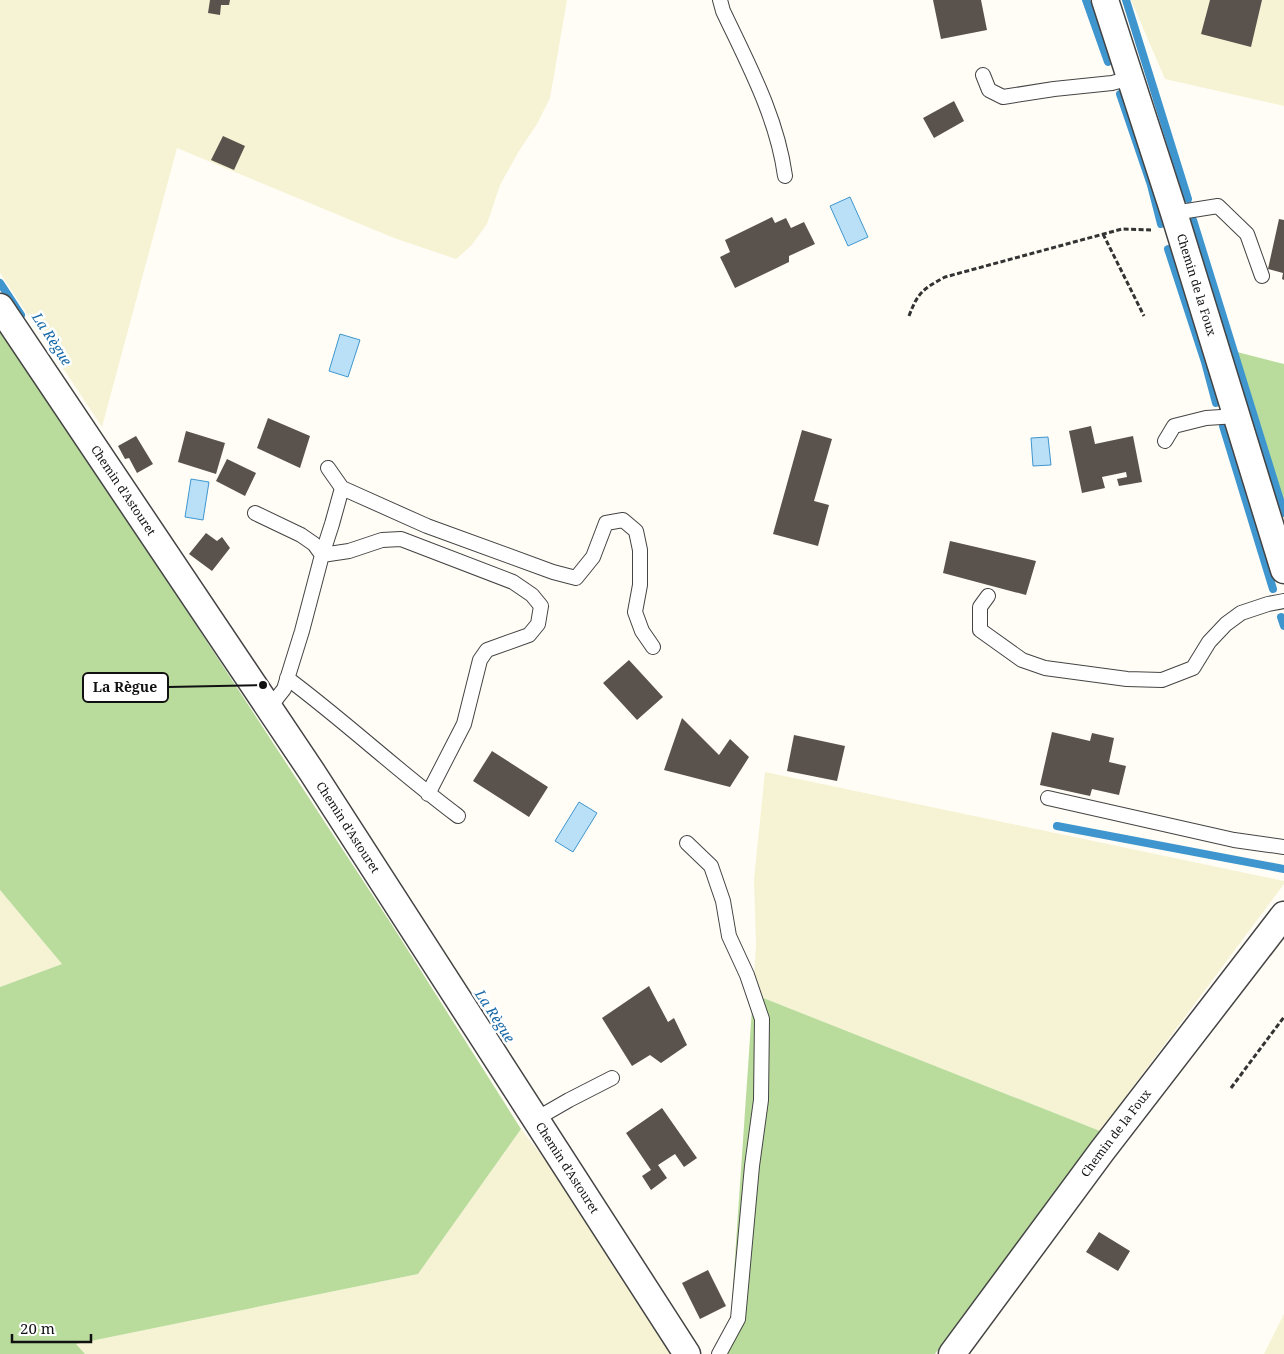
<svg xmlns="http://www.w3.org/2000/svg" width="1284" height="1354" font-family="'Noto Serif',serif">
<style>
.farmland{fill:#f6f3d4}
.forest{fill:#b9dc9c}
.water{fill:#b9e0f7;stroke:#3f96cf}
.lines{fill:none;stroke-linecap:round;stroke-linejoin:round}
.stream{stroke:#3f96cf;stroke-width:8}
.building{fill:#5a524d}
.service-casing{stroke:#444;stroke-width:16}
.minor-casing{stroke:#444;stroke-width:29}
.path{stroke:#333;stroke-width:3;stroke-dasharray:5 2.5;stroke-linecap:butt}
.service{stroke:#fff;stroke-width:14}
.minor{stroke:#fff;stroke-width:26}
.labels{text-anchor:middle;stroke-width:5;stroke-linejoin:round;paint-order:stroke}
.street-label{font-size:12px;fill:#111;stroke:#fff}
.water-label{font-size:14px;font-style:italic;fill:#1768a6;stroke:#fff}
.leader{fill:none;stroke:#111;stroke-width:2}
.callout-dot{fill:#111;stroke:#fff;stroke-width:2}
.callout{fill:#fff;stroke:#111;stroke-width:2}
.callout-label{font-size:14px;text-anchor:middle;font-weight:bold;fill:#111}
</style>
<rect width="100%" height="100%" fill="#fffdf5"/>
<path class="farmland" d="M0,0H567L550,98L537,124L519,151L500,185L487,224L471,246L456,259L394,238L177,148L102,427L0,273Z
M1131,0H1284V106L1165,79Z
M765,772L1284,881V884L1100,1131L753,994L756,945L754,879Z
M0,890L62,964L0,987Z
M521,1129L549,1165L672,1354H85L75,1344L418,1274Z
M1284,1314V1354H1264Z"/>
<path class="forest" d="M0,325L392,925L521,1129L418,1274L76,1344L85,1354H0V987L62,964L0,890Z
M1237,352L1284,364V519L1233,354Z
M753,994L1100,1131L935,1354H716L731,1316Z"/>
<path class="water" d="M850,197L868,237L848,246L830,206Z
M340,334L360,340L348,377L329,371Z
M1048,437L1051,465L1033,466L1031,438Z
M191,479L209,482L203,520L185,517Z
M579,802L597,813L573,852L555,841Z"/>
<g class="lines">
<path class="stream" d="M1086,0L1108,62
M1126,0L1188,199
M1120,94L1151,185L1161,224
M1193,220L1284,513
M1168,249L1205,362L1216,403
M0,283L21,315
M1223,426L1273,589
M1281,617L1284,626
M1057,826L1284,869"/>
</g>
<path class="building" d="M210,0H230L229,5H221L220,15L208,13Z
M933,0H981L987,30L941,39Z
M1210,0H1262L1251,47L1201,34Z
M954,101L964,121L934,138L923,118Z
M223,136L245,146L234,170L211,160Z
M772,217L775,223L786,218L791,228L804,222L815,244L789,256V262L735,288L720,257L730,252L725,240Z
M1279,219L1284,220V280L1282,279L1283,273L1268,269Z
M268,418L310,436L300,468L257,448Z
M1091,426L1095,444L1133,436L1142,482L1119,486L1117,479L1127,477L1126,472L1102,477L1105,488L1082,493L1069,431Z
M802,430L832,439L814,501L829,505L818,546L773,534Z
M186,431L225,443L216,474L178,462Z
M136,436L153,464L137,473L129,458L125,459L118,446Z
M227,459L256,473L245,496L216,481Z
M206,533L217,541L222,537L230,548L212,571L189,554Z
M950,541L1036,561L1026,595L943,573Z
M629,660L663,697L637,720L603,683Z
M682,718L719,755L730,739L749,757L730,787L664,770Z
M1052,732L1090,741L1092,733L1114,738L1109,762L1126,766L1119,795L1092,789L1090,796L1040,785Z
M794,735L845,746L837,781L787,771Z
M492,751L548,787L529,817L473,781Z
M649,986L668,1022L674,1018L687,1045L661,1063L650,1055L632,1066L602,1018Z
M662,1108L697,1158L684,1167L675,1154L658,1165L667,1178L651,1190L642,1176L651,1170L626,1133Z
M1099,1232L1130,1251L1118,1271L1086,1252Z
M708,1270L726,1306L700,1319L682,1283Z"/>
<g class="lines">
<g class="service-casing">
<path id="service" d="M720,0L723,11C748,64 777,117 785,176
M983,75L989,90L1003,97L1054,89L1112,83L1131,78
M1174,213L1218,206L1247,234L1262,276
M1165,441L1174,426L1206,418L1237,416
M328,468L342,488L332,524L322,555L349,551L382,540L401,539L513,582L532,595L541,606L538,624L529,635L487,650L480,660L464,724L428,794
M342,488L427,526L553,572L576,578L593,557L606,523L623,520L636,531L640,550V585L635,612L642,631L653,647
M255,513L301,535L314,544L322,555L302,631L284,689L269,708
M988,596L980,607V630L1022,660L1045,668L1127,679L1162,680L1193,668L1209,642L1226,624L1241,613L1268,604L1284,601
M287,678C346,722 399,772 458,816
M1048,798L1234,840L1284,847
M687,843L711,866L723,901L729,936L747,975L762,1019L761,1100L752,1166L738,1319L719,1354
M536,1119L569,1100L612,1078"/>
</g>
<g class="minor-casing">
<g id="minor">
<path id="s1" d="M1105,0L1174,213L1284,570"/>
<path id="s2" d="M0,307L312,772L687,1354"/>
<path id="s3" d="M952,1354L1102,1151L1284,915"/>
</g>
</g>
<path class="path" d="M1103,234L1144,316
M909,316C918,292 923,289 945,277L1122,229L1151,230
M1231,1088L1284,1017"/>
<use href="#service" class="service"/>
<use href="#minor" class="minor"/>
</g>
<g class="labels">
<g class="street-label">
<text dy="4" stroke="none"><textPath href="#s1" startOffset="299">Chemin de la Foux</textPath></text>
<text dy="4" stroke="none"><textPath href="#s2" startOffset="221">Chemin d'Astouret</textPath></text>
<text dy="4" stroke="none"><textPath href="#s2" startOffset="626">Chemin d'Astouret</textPath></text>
<text dy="4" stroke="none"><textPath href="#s3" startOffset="275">Chemin de la Foux</textPath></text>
<text dy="4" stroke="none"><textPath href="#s2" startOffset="1031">Chemin d'Astouret</textPath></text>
</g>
<g class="water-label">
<text transform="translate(52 339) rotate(57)" y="5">La Règue</text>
<text transform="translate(495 1016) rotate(57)" y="5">La Règue</text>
</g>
</g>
<path class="leader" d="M263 685L168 687"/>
<circle class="callout-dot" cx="263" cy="685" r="5"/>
<rect class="callout" x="83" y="673" width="85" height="29" rx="5"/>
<g class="callout-label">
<text x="125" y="692">La Règue</text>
</g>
<path d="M12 1334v8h79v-8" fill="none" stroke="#111111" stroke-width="2.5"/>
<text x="20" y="1334" font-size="15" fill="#111111" stroke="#ffffff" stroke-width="4" paint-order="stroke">20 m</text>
</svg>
